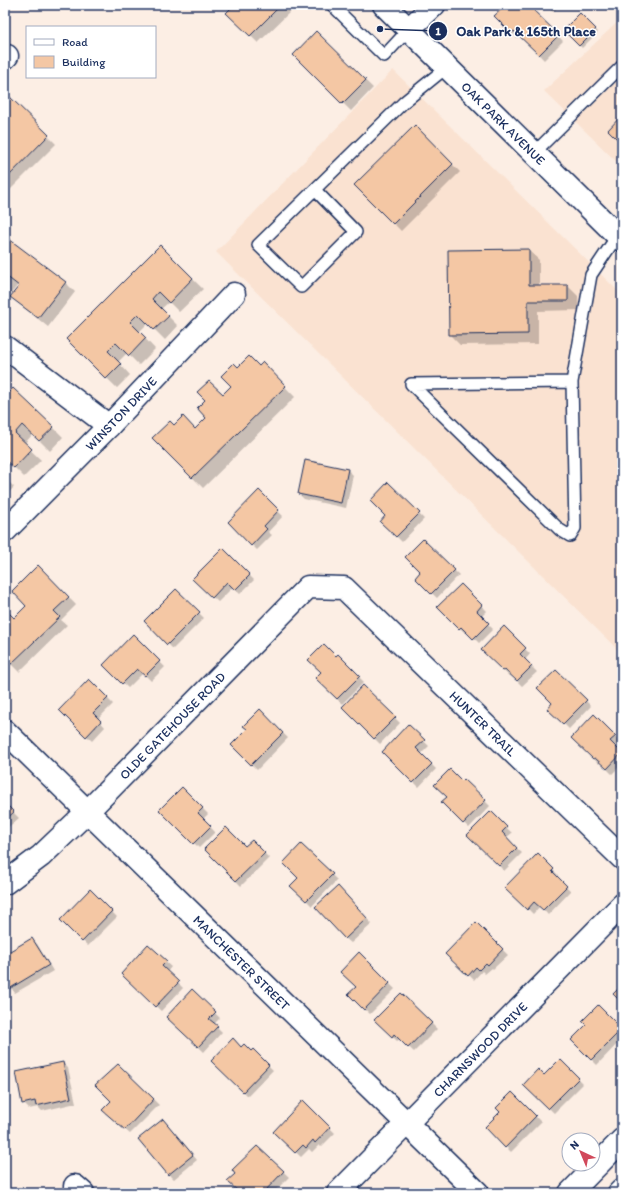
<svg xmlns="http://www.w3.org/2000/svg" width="627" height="1198" font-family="Itim,sans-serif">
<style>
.built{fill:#fae2d1}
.shadow{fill:#0003}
.building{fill:#f4c7a4;stroke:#1b2f5e}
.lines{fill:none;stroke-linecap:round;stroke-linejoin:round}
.service-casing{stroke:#1b2f5e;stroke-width:14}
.minor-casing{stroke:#1b2f5e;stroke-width:25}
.tertiary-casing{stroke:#1b2f5e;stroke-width:25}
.secondary-casing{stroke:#1b2f5e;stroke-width:25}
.service{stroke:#fff;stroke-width:11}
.minor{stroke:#fff;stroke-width:22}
.tertiary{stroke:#fff;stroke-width:22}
.secondary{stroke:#fff;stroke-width:22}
.labels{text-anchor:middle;stroke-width:3;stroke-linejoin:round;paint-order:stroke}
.street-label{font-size:13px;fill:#1b2f5e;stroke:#fff}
.leader{fill:none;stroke:#1b2f5e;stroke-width:1.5}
.callout-dot{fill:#1b2f5e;stroke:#fff;stroke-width:1.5}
.mark-label{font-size:12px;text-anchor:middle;font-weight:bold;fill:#fff}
.callout-label{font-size:14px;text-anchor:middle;font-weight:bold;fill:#1b2f5e;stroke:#fff;stroke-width:3;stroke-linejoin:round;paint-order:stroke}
</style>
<rect width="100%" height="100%" fill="#fceee4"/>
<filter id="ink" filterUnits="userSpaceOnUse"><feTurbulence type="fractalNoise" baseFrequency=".025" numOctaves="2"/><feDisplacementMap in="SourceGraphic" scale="8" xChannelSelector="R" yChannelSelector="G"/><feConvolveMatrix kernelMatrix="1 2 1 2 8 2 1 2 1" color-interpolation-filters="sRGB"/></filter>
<g filter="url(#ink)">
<path class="built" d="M622,18V167L544,91Z
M393,70L622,295V654L216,252Z"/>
<path class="shadow" d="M235,5H287L292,10L258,43L227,13Z
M507,5H527L563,41L544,60L520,35L517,38L496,16Z
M545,5H560L553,12Z
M580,14L598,32L582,48L565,30Z
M316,33L373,88L351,111L294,55Z
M8,96L56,144L10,190L5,185V99Z
M415,127L460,172L401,231L356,185Z
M5,237L65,282L75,292L48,327L11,297L19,287L17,286L5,301Z
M160,247L203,289L179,312L169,302L161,309L178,326L165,340L148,323L139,332L155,349L139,365L127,353L118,362L130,375L117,388L67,339Z
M528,250L539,260V286H568L578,296V310L538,311V344L460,345L450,335Z
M263,364L295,397L203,488L154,438L174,426L195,430L207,418L223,396L232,386L238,368H259Z
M5,398L53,427L63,437L50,451L33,434L24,444L41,460L24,477L7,460L5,462Z
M306,461L348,470L353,475L346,508L304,499L299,494Z
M5,478L14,487L5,497Z
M388,484L424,519L402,542L382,522L387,516Z
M259,492L283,516L268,532L272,535L257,550L229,522Z
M423,540L459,575L437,598L416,578L421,572Z
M223,549L254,580L240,594L233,587L218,602L194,579Z
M38,566L76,605L61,620L67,625L19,672L5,658V610L14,619L28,606Z
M461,585L487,611L481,617L493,629L479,643L467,631L465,633L439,607Z
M176,590L204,618L173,649L145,621Z
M504,628L530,654L525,660L537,672L522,686L510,674L509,676L482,650Z
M133,636L165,667L151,681L143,673L128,688L104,665Z
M338,656L364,682L342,704L316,678Z
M556,671L591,706L569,729L549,709L553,703Z
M89,680L113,704L98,719L105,727L92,741L60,710Z
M363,686L400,723L380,744L343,707Z
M260,711L288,738L257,770L232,745L248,729Z
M594,716L620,742L614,747L622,755V764L612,774L600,762L599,764L572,738Z
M408,726L429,746L421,754L436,769L419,787L383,752Z
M464,780L490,806L469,828L442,802Z
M182,788L208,814L203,819L215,832L199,848L161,810Z
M5,804L19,818L5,830Z
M491,813L512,833L506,838L522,853L504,871L469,835Z
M252,841L269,858L241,886L205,849L245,848Z
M301,845L337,880L312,906L292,886L299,878Z
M538,855L558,875L556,877L571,891L548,915L540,906L533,914L506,887Z
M90,890L117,917L88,946L61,920Z
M343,893L372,924L351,943L345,938Z
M476,924L508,955L493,969L492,968L485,974L482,971L474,980L447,954Z
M32,939L37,944L53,971L15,993L5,980V955Z
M148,946L171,967L167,972L183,988L161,1011L122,974Z
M359,954L395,989L370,1014L349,994L357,987Z
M192,991L220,1018L214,1024L222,1032L204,1052L167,1016Z
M401,994L437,1029L414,1052L400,1039L397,1041L376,1020Z
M598,1006L622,1030V1039L597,1065L572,1040L587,1025Z
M242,1048L251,1052L253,1051L273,1070L248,1096L212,1061Z
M560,1061L583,1084L554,1113L525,1085L544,1076Z
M63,1063L68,1068L76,1103L42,1111L38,1107L29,1109L23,1103Z
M118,1065L159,1105L130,1134L109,1115Z
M512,1093L541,1122L511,1152L486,1127L501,1112Z
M303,1102L335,1133L321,1147L319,1145L312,1152L309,1149L301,1157L274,1132Z
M5,1109L10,1114L5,1123Z
M168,1125L197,1160L174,1179L169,1174Z
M257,1147L289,1177L273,1193H241L236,1174Z"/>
<path class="building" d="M234,5H281L250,36L226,13Z
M506,5H528L559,35L539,55L514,31L511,33L494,16Z
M580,13L596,29L579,46L563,30Z
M316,31L366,80L342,104L293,55Z
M8,95L49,135L5,180V98Z
M622,115V144L608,130Z
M415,125L453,164L393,224L354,185Z
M5,236L66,282L38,318L10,297L19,286L6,276L5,278Z
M160,245L193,278L169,303L158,292L152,299L169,316L154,330L138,314L130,322L146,338L129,356L116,343L108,351L121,364L106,379L66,339Z
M529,249V285H568V301H528V334L449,335L448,250Z
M249,356L259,366L263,362L286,386L192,478L152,438L170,421L174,425L183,416L195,429L206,418L197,408L205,400L197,392L209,381L223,394L231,386L221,376L234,363L238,367Z
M13,388L54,427L39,441L22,425L15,433L32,449L14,468L5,460V396Z
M305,460L348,469L341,503L298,494Z
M388,482L420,513L396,537L380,522L385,516L370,501Z
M259,490L279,510L264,526L267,529L251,546L228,522Z
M423,539L455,570L431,594L415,578L420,572L405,557Z
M223,548L250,575L235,590L227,582L212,598L192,579Z
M38,565L69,597L54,611L60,617L10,665L5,660V609L14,618L26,606L12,591Z
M461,584L482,605L477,611L489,623L473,639L461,627L459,629L437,607Z
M176,589L200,612L167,645L144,621Z
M504,626L526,648L520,654L532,666L517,681L505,670L503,671L481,650Z
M133,634L160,661L145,676L137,669L122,684L103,665Z
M324,644L336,656L338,654L360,676L337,699L315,678L321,672L308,660Z
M556,670L587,700L563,724L547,709L552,703L537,688Z
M89,679L108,698L93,713L101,721L86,737L59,710Z
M363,685L396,717L374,739L342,707Z
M260,709L283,733L251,765L231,745L247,729L243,726Z
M594,714L616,736L610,741L622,753L607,769L595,758L593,759L571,738Z
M408,724L425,740L416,748L432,764L413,783L382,752Z
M450,769L462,781L464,779L486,800L463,824L441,802L447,797L434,785Z
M182,787L203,808L198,813L211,826L193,844L159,810Z
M5,803L14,812L5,820Z
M491,811L507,827L502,832L517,848L499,866L467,835Z
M226,827L245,846L252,840L265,853L236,881L204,849Z
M301,844L333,874L306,901L290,886L298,878L283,863Z
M538,853L554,869L552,871L567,886L543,910L534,902L527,910L504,888Z
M338,886L367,918L345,939L315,907Z
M90,889L112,911L82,942L60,920Z
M476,922L503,949L488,965L486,963L479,970L476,967L468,976L445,954Z
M32,938L49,965L9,989L5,982V954Z
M148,944L167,961L162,966L179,982L155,1007L121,974Z
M359,952L390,983L364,1010L348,994L356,987L340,972Z
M622,985V1003L613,994Z
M192,989L216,1012L209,1019L218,1026L198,1047L166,1017Z
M401,993L432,1023L408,1048L394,1034L392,1037L374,1020Z
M598,1005L622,1029L591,1060L571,1040L586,1025L582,1021Z
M233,1038L241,1047L244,1044L251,1051L253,1049L269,1065L243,1092L211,1061Z
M560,1059L579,1078L548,1109L523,1085L538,1069L544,1075Z
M63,1062L71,1098L36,1106L35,1101L22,1104L16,1072Z
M118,1064L154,1099L125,1130L102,1110L111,1101L95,1085Z
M512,1092L536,1116L505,1148L485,1127L500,1112L496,1108Z
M303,1100L330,1127L315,1143L313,1140L306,1148L303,1145L295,1153L273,1132Z
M163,1119L193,1155L168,1175L138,1139Z
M257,1146L284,1171L263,1193H240L227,1181L235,1174L232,1170Z"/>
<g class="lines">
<g class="service-casing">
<path id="service" d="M332,5L384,56L409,29
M534,153L622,66
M315,190L356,232L301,287L258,245L404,102L447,67
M411,384L560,530L570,536L575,528L572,382L591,275L617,236
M411,384L572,382"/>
</g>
<g class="minor-casing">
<g id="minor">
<path d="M409,29L434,5"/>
<path d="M5,58L7,56"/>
<path d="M5,347L109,426"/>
<path id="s1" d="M5,531L109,426L234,294"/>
<path id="s2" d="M5,731L478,1193"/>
<path id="s3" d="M5,883L41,856L87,812L308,587L344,588L622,858"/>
<path d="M75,1186L83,1193"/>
<path id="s4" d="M338,1193L622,905"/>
</g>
</g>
<g class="tertiary-casing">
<g id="tertiary">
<path id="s5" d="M384,5L622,240"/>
</g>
</g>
<g class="secondary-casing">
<path id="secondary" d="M570,1193L622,1140
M619,1193L622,1190"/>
</g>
<use href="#service" class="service"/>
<use href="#minor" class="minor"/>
<use href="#tertiary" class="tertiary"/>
<use href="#secondary" class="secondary"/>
</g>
</g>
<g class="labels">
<g class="street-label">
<text dy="5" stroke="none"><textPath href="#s5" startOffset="168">OAK PARK AVENUE</textPath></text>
<text dy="5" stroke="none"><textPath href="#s1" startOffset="165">WINSTON DRIVE</textPath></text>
<text dy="5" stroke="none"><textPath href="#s3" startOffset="654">HUNTER TRAIL</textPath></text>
<text dy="5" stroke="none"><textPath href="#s3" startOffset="230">OLDE GATEHOUSE ROAD</textPath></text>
<text dy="5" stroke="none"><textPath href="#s2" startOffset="331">MANCHESTER STREET</textPath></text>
<text dy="5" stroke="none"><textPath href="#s4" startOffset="202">CHARNSWOOD DRIVE</textPath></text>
</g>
</g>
<path class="leader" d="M380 29L438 31"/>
<g class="callout-dot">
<circle cx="380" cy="29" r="4"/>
<circle cx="438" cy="31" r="10"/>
</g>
<g class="mark-label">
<text x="438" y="35">1</text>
</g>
<g class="callout-label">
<text x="526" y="36">Oak Park &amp; 165th Place</text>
</g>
<rect width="627" height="1198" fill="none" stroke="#fff" stroke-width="20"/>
<rect x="10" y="10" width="607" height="1178" fill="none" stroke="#1b2f5e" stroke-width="1.5" filter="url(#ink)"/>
<rect x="26" y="26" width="130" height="52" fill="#ffffff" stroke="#a4acbf"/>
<rect x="34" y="39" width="20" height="6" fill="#ffffff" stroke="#a4acbf"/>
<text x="62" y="46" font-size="12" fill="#1b2f5e">Road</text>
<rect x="34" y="56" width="20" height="12" fill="#f4c7a4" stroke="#a4acbf"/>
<text x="62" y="66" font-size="12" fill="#1b2f5e">Building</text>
<g transform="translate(581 1152) rotate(316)"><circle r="19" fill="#ffffff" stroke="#a4acbf"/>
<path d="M0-3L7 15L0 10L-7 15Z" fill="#d1495b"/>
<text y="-6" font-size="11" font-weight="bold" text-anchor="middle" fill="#1b2f5e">N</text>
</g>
</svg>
